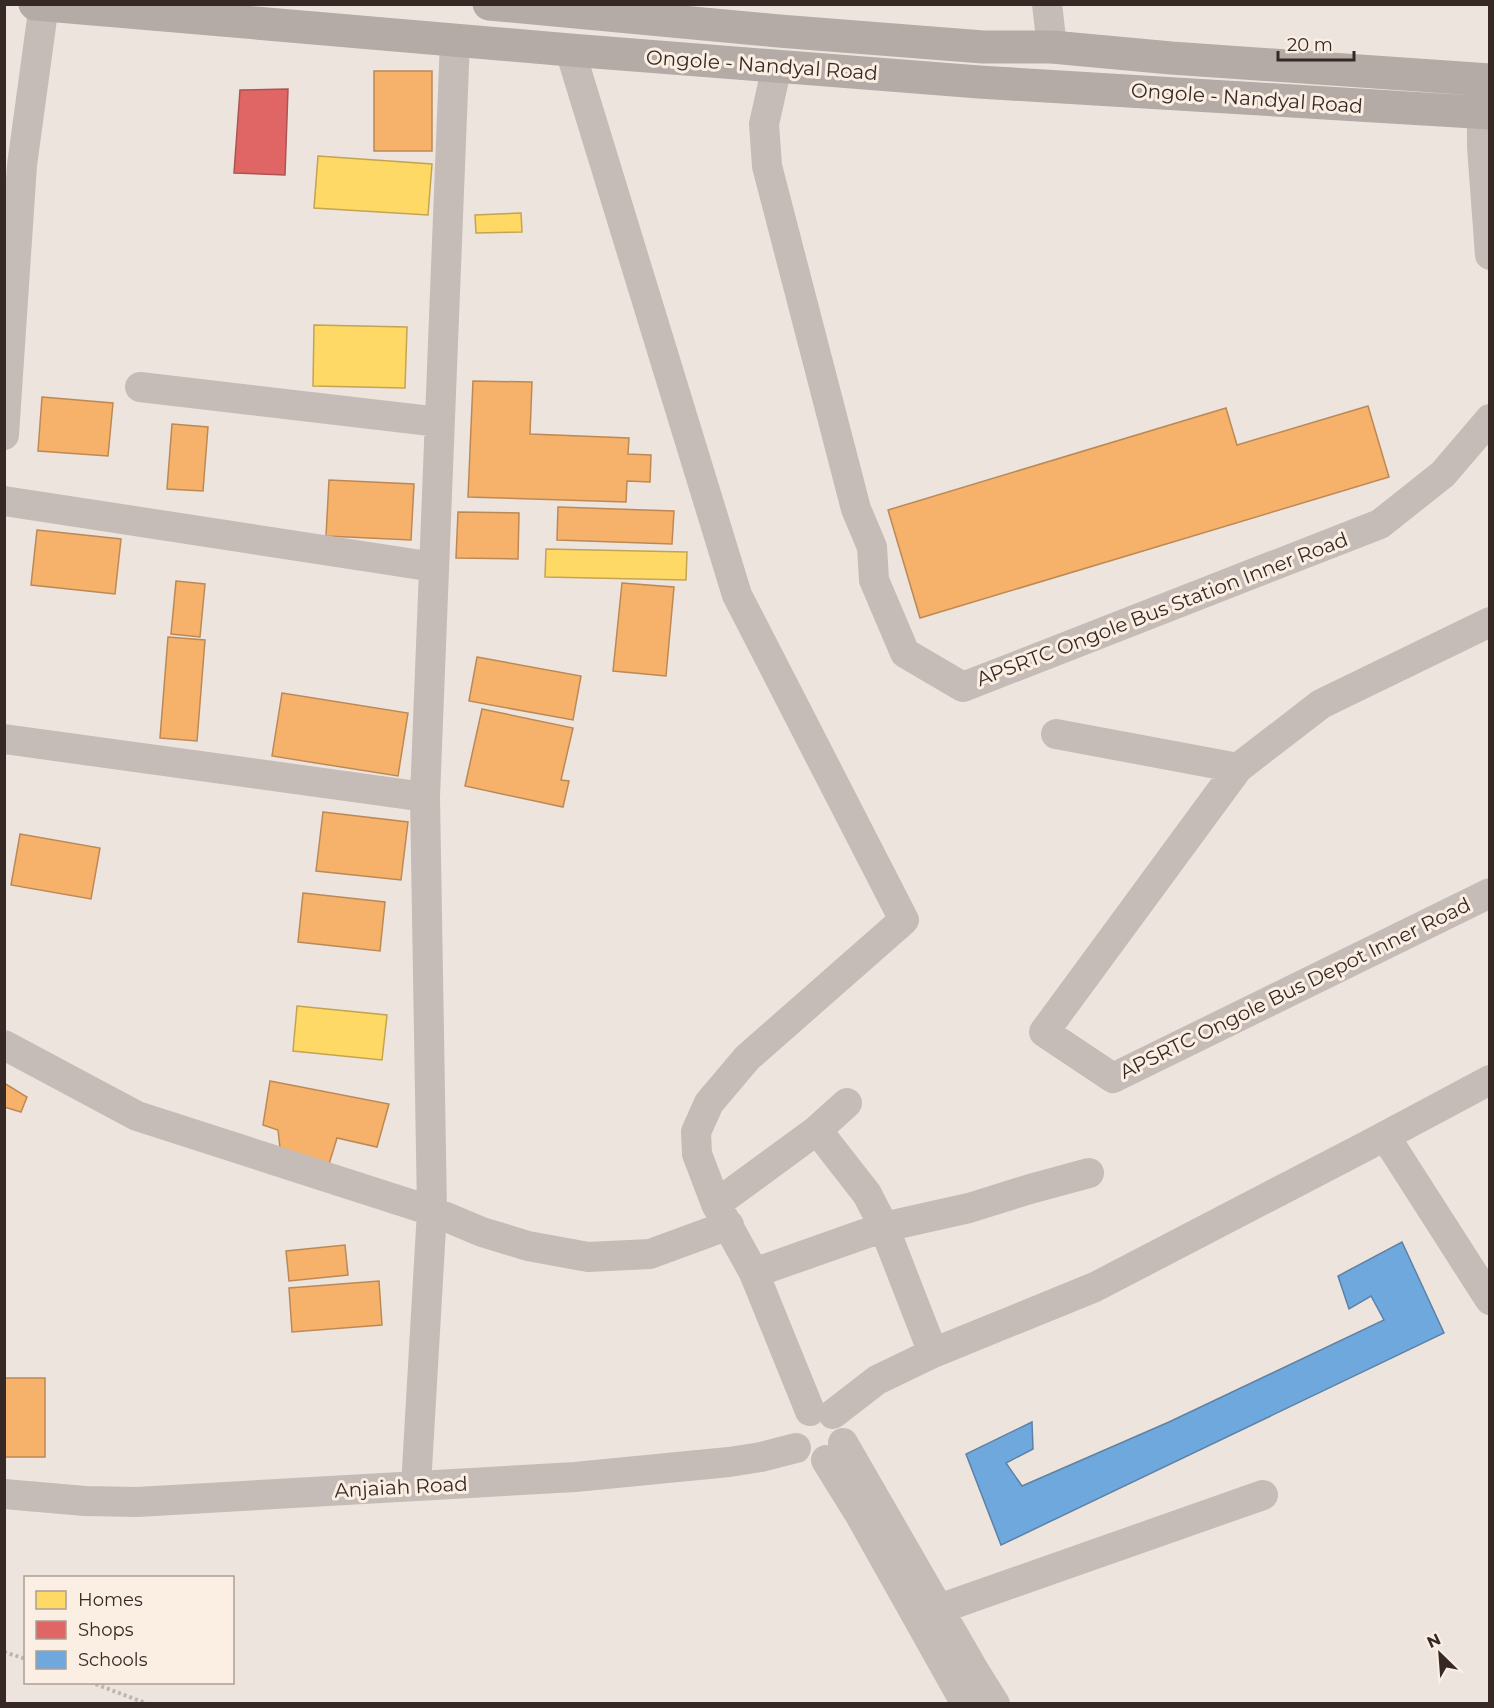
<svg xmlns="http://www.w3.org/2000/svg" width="1494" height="1708" font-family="Montserrat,sans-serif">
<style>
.homes{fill:#ffd966;stroke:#c3a452;stroke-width:1.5}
.shops{fill:#e06666;stroke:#ad5452;stroke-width:1.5}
.schools{fill:#6fa8dc;stroke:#5e82a5;stroke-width:1.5}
.health{fill:#f6b26b;stroke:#bc8956;stroke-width:1.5}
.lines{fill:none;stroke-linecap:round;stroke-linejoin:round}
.path{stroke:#beb5af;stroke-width:4;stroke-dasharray:3 3;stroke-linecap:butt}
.minor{stroke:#c5bcb7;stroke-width:30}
.major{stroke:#b4aba6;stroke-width:33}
.labels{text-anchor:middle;stroke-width:6;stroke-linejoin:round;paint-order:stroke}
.street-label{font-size:20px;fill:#362925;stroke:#fbeee3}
</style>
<rect width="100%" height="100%" fill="#ede4dd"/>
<path class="homes" d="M318,156L432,164L428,215L314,208Z
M521,213L522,232L476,233L475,215Z
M314,325L407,327L405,388L313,386Z
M546,549L687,552L686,580L545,577Z
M297,1006L387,1015L382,1060L293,1051Z"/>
<path class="shops" d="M288,89L285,175L234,173L240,90Z"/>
<path class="schools" d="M1402,1242L1444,1333L1001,1545L966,1454L1032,1422L1033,1449L1006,1463L1022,1486L1169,1422L1384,1320L1371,1296L1349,1309L1338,1276Z"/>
<path class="health" d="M374,71H432V151H374Z
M473,381L532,382L530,434L629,438L628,454L651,455L650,482L627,481L626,502L468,497Z
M42,397L113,403L108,456L38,451Z
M1368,406L1389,477L920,618L888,510L1226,408L1237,445Z
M172,424L208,427L203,491L167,489Z
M329,480L414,484L411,540L326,536Z
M558,507L674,511L672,544L557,540Z
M458,512L519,513L518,559L456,558Z
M37,530L121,539L115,594L31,585Z
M176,581L205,584L200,637L171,634Z
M622,583L674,587L666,676L613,671Z
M168,637L205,640L197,741L160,738Z
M477,657L581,676L573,720L469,701Z
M282,693L408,713L398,776L272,756Z
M482,709L573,728L561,780L569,781L563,807L465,786Z
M323,812L408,822L401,880L316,871Z
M20,834L100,848L91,899L11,885Z
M303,893L385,902L380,951L298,942Z
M270,1081L389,1104L377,1147L337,1138L329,1164L280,1148L278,1130L263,1125Z
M4,1083L27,1097L21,1112L4,1107Z
M345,1245L348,1275L289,1281L286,1251Z
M379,1281L382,1325L292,1332L289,1288Z
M4,1378H45V1457H4Z"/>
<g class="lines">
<path class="path" d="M4,1652L26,1659
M90,1682L148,1704"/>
<path class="minor" d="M1047,4L1052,47
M455,40L425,797L432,1211L482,1232L528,1246L588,1257L650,1254L729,1225
M570,50L737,595L904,920L747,1058L709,1103L696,1132L697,1154L716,1204L754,1273L810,1411
M777,66L764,124L767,166L856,509L872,547L874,580L905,653L963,687L1380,524L1443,474L1490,419
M1482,87V147L1490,255
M140,387L439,422
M4,435L22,165L44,4
M4,501L434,567
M1490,622L1321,704L1238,768L1044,1032L1113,1078L1490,893
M1056,734L1238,768
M4,739L425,797
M4,1045L137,1116L432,1211L416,1486
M817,1130L867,1194L884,1227L933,1353
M1385,1136L1490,1300
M716,1204L817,1130L847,1103
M754,1273L884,1227L969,1208L1030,1189L1089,1173
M833,1414L877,1380L933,1353L1095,1287L1370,1144L1490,1080
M843,1443L975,1672L995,1704
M826,1460L860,1515L966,1704
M4,1494L85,1501L137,1502L575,1477L729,1462L761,1457L796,1448
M939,1609L1263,1495"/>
<path class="major" d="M35,4L570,50L979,82L1490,113
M489,4L779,31L983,47H1052L1171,58L1490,80"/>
</g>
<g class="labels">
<g class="street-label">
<text transform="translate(762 65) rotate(4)" y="7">Ongole - Nandyal Road</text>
<text transform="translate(1247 98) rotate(4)" y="7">Ongole - Nandyal Road</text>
<text transform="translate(1162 609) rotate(-21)" y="7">APSRTC Ongole Bus Station Inner Road</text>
<text transform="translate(1295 988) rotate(-26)" y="7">APSRTC Ongole Bus Depot Inner Road</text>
<text transform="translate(401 1487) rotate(-3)" y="7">Anjaiah Road</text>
</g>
</g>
<rect width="1494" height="1708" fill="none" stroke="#362925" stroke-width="12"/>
<rect x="24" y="1576" width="210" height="108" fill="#fbeee3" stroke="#ac9f97" stroke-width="1.5"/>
<rect x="36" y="1591" width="30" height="18" fill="#ffd966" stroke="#ac9f97" stroke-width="1.5"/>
<text x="78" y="1606" font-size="18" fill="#362925">Homes</text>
<rect x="36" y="1621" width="30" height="18" fill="#e06666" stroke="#ac9f97" stroke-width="1.5"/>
<text x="78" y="1636" font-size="18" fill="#362925">Shops</text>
<rect x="36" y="1651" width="30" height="18" fill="#6fa8dc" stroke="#ac9f97" stroke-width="1.5"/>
<text x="78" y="1666" font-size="18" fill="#362925">Schools</text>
<g transform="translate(1440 1654) rotate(335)" stroke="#fbeee3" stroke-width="4.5" paint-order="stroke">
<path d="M0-4.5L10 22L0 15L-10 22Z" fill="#362925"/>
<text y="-9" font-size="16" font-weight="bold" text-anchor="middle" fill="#362925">N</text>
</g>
<path d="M1278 51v9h76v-9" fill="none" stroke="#362925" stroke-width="3"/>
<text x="1287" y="51" font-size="18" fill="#362925" stroke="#fbeee3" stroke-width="4.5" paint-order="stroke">20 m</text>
</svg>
